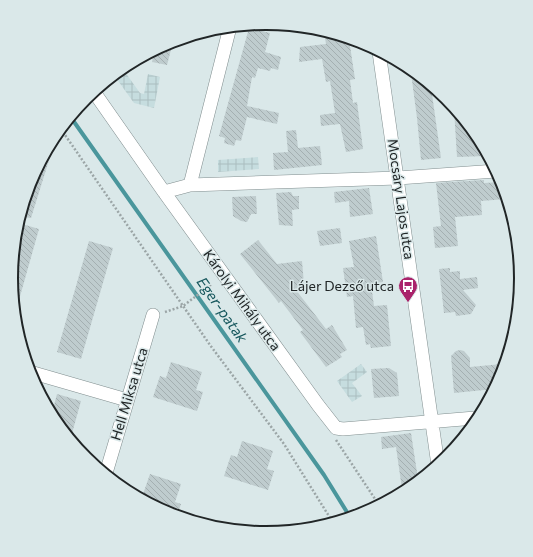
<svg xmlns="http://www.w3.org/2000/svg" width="533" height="557" font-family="Commissioner,sans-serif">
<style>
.industrial{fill:url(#industrial-grid)}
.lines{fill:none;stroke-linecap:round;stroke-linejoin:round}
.stream{stroke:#4a969c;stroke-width:4}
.building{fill:url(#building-back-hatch)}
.street-casing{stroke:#818e8f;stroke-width:14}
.path{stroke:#9ba5a6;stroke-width:2.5;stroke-dasharray:2 2;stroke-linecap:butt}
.street{stroke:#fff;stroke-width:13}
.labels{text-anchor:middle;stroke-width:3;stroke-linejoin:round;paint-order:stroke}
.street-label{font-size:14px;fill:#212627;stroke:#dae8e9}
.poi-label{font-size:14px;fill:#212627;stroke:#dae8e9;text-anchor:end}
.water-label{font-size:15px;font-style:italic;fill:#15565c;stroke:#dae8e9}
.rim{fill:none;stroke:#212627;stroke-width:2}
</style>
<defs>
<pattern id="industrial-grid" width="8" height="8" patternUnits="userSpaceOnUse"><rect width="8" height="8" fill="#c6dddf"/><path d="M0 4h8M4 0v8" fill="none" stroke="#aabebf"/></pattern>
<pattern id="building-back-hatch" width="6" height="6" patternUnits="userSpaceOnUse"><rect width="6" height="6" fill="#bfccce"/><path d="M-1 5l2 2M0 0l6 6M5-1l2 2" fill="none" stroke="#a4afb1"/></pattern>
</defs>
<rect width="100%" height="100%" fill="#dae8e9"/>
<path class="industrial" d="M125,72L140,93L144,94L148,74L160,77L154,108L134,103L116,78Z
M258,157L259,169L218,172V160Z
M361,364L367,372L352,383L362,396L352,402L337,381Z"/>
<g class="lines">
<path class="stream" d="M72,119L324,475L350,517"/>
</g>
<path class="building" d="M249,28L270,33L265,52L281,57L278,70L271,68L270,71L258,68L255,78L252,77L247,106L279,113L277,124L247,117L241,141L236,140L234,146L224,143L225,138L219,136Z
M336,37L349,39L355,79L350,80L353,103L357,102L363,149L346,152L340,124L321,126L320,115L335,113L330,81L326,82L322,59L299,62L300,47L326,44L325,38Z
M169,42H173L167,65L152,62L154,52Z
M411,73L431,87L441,158L421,160L417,118Z
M454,109L486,156L457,157Z
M296,130L298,148L320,146L322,165L274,170L273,153L288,152L286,131Z
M47,156L50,157L31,218L23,217L31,181Z
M484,180V183L503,182L506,199L481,201L482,215L455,217L458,246L435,248L433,227L441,226L436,183Z
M369,188L373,214L350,217L349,201L335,203L334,192Z
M291,192L293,196H299V209L292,210L293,226L279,225L276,193Z
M256,196L257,214H251L247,222L241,221L233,216L232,197Z
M22,224L39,229L17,307L11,278Z
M340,228L342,243L320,246L317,231Z
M376,236L383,282L371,284L374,306L387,305L391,346L371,348L370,344L366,345L363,327L356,328L353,296L347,297L343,268L354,267L349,241Z
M258,240L277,264L302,261L304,284L296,290L326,329L332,325L347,350L340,354L342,357L326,367L300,332L303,330L281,301L279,303L240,254Z
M89,241L113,248L81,359L57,352Z
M450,268V272L460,271V279L477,277L478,288L463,290L476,305L471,314L456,316L455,312L444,313L439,269Z
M460,350L464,351L470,358V367L502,364V376L494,389L454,393L451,356L456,351Z
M171,362L202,372L196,390L203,392L197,411L153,397L160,376L166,378Z
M389,368L397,373L399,396L374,398L371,369Z
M57,394L81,401L71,437L53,409Z
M411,433L418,479L402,489L396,447L382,449L381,437Z
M242,441L273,451L267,469L274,471L268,490L224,476L231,455L237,457Z
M150,474L181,484L175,502L181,504L177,516L169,514L142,497Z"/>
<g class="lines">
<g class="street-casing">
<path id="street" d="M379,52L438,465
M94,92L164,192L318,405L336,428L343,429L475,418
M190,185L229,31
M164,192L190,185L398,178L496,171
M30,372L127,400
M106,473L153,315"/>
</g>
<path class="path" d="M63,132L210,345L284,444L332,521
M165,312L183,306L212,284
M336,440L379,505"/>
<use href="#street" class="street"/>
</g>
<defs>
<g id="bus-pin" transform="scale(1)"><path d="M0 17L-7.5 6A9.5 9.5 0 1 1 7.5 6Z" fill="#aa236b" stroke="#dae8e9"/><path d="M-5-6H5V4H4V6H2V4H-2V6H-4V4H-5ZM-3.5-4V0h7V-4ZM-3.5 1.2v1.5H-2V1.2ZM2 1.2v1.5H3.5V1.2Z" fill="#fff"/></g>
</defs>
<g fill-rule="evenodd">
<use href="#bus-pin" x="408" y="286"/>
</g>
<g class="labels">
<g class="street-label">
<text transform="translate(401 199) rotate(82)" y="5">Mocsáry Lajos utca</text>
<text transform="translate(242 300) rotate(54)" y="5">Károlyi Mihály utca</text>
<text transform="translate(129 394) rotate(-73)" y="5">Hell Miksa utca</text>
</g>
<g class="poi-label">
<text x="394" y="291">Lájer Dezső utca</text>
</g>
<g class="water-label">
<text transform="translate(222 310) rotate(55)" y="5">Eger-patak</text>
</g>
</g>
<path d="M0 0H533V557H0ZM18 278a248 248 0 1 1 496 0a248 248 0 1 1-496 0Z" fill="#dae8e9" fill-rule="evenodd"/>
<path class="rim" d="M18 278a248 248 0 1 1 496 0a248 248 0 1 1-496 0Z"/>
</svg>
